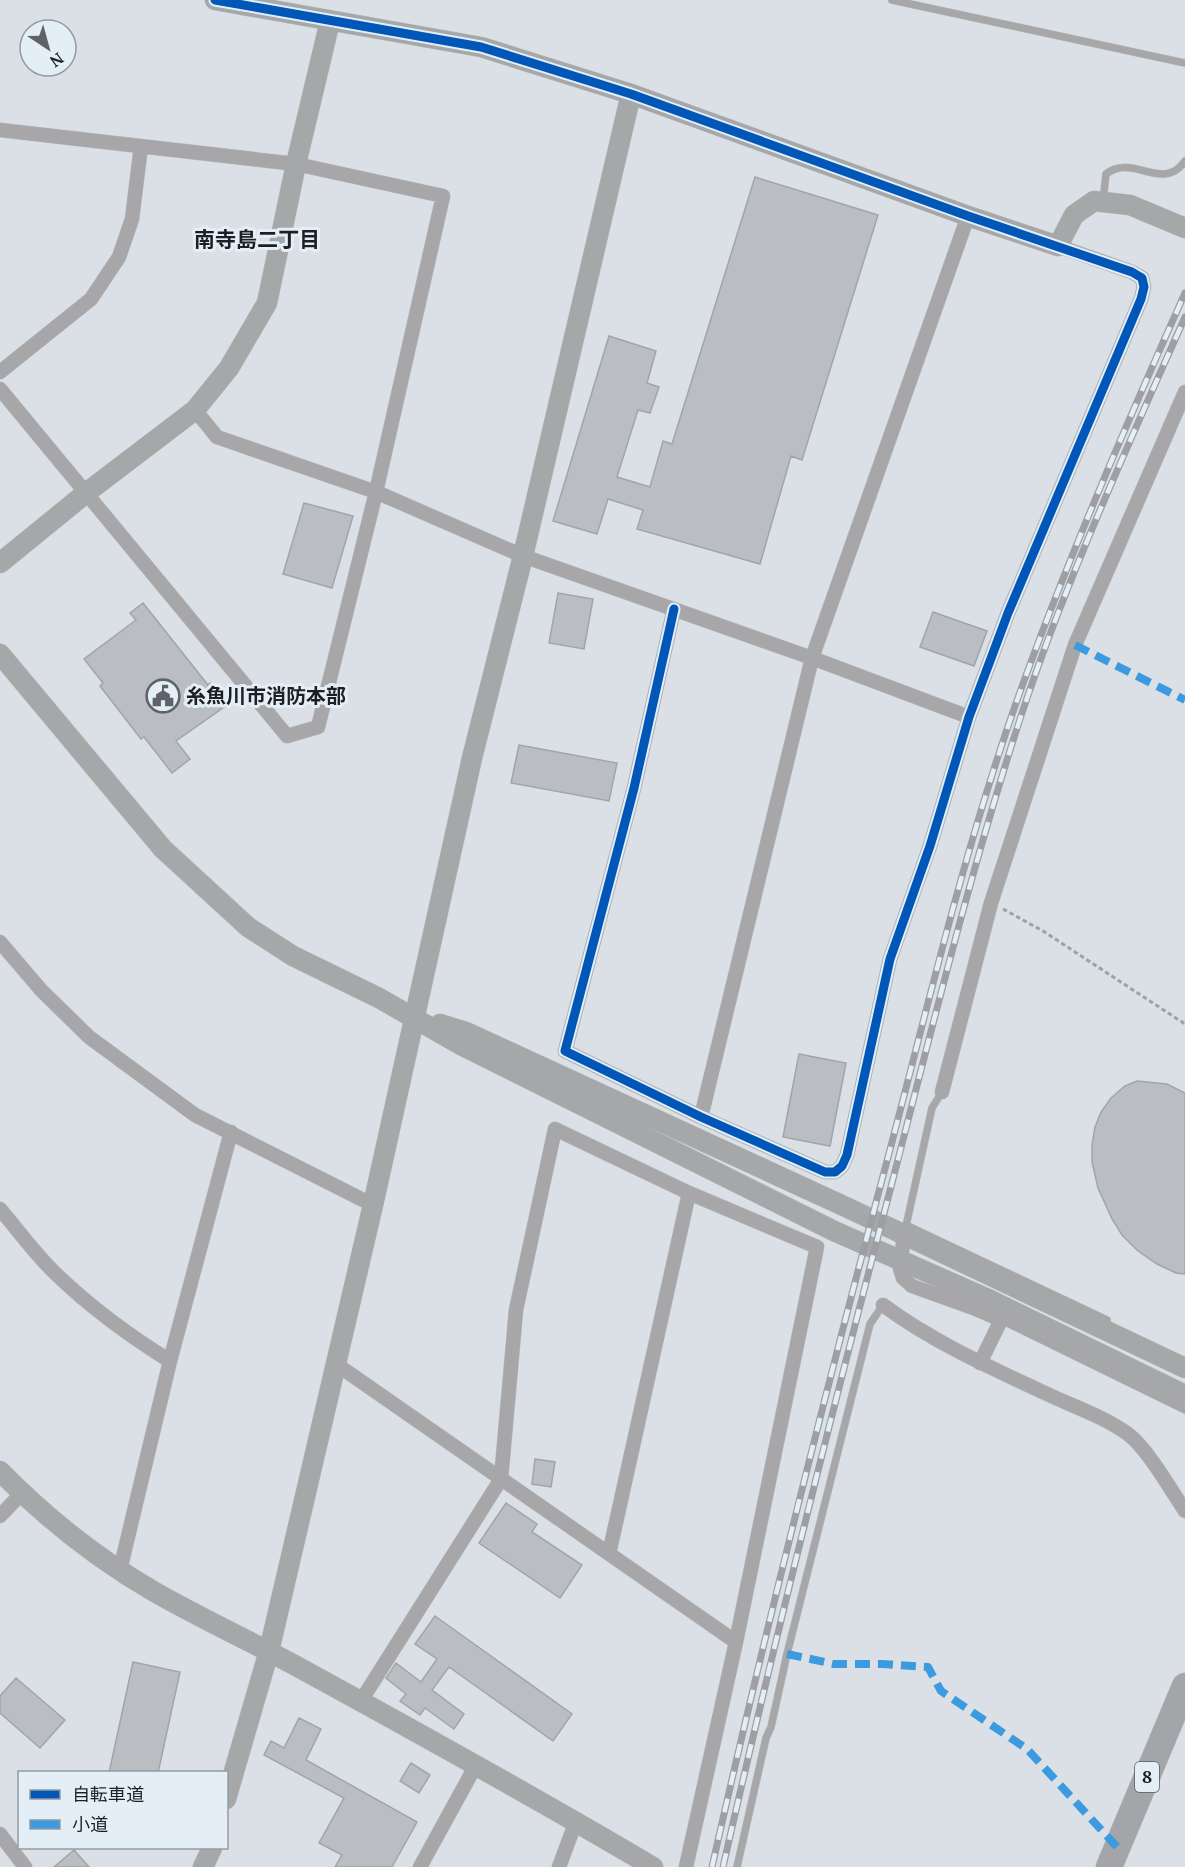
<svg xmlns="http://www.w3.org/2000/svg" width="1185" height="1867" font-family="'PT Serif','Noto Sans JP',serif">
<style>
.building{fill:#babec2;stroke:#a0a5a8;stroke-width:1.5}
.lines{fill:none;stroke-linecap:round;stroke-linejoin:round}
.lane-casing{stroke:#b9bdc1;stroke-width:8}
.street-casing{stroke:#b9bdc1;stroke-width:15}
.secondary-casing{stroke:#b9bdc1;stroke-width:21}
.highway-casing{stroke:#b9bdc1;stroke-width:27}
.path{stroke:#a0a1a2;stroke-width:3;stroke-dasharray:4.5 3;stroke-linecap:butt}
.lane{stroke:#a7a7a9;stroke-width:7}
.street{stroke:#a7a7a9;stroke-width:14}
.secondary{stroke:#a6a7a9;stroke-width:20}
.highway{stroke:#a4a5a9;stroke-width:26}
.rail-casing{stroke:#9e9fa2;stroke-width:7}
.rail{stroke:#e3eef7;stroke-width:4.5;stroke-dasharray:14;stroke-linecap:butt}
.quiet{stroke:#3c9be0;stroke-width:8;stroke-dasharray:15 8;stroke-linecap:butt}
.cycleway-casing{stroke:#e3eef7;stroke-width:13}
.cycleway{stroke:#0057b8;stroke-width:9}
.labels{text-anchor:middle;stroke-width:6;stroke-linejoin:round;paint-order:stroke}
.shield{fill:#e3eef7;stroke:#585e63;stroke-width:1.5}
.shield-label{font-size:18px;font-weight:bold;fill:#1d2023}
.poi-label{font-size:20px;font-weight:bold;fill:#1d2023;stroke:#e3eef7;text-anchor:start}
.neighbourhood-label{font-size:21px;font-weight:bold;fill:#1d2023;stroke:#e3eef7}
</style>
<rect width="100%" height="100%" fill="#dae0e5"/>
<path class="building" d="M755,177L878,215L802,460L791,456L760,564L637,529L643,510L608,499L597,534L553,521L609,336L656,351L647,383L659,387L650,413L638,410L617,477L650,487L663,441L672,444Z
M304,503L353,516L332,588L283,574Z
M558,593L593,599L584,649L549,643Z
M143,603L208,685L210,683L227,705L176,741L190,759L172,773L144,737L141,739L100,686L103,683L84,659L136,620L130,613Z
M933,612L987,631L974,666L920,647Z
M519,745L617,763L609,801L511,783Z
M799,1054L846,1063L830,1146L783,1137Z
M1137,1081L1167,1084L1185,1093V1274L1176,1273L1157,1264L1138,1251L1122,1235L1112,1219L1098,1188L1092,1162V1145L1095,1127L1101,1112L1111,1098L1125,1086Z
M535,1459L555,1462L551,1487L532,1484Z
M506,1503L537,1524L532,1532L582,1565L560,1598L479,1543Z
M435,1616L572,1714L553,1741L449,1667L432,1690L464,1714L454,1729L425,1708L420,1715L400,1701L406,1694L386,1678L396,1663L421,1682L437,1659L415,1644Z
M133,1662L180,1672L158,1773H109Z
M16,1678L65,1720L40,1748L0,1713V1696Z
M299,1718L321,1729L306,1760L417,1822L392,1867H335L342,1855L319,1843L344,1798L264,1755L271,1741L284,1748Z
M411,1763L430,1775L419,1793L400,1781Z
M74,1850L89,1867H54Z"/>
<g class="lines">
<g class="lane-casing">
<path id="lane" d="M892,0L1185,63
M1103,201L1106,174C1133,153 1163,193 1185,161
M906,1225L1107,1320
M906,1226L932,1108L942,1092
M1001,1320L1185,1410
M737,1867L766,1738L771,1727L787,1654L870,1324L883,1305"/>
</g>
<g class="street-casing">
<path id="street" d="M0,130L296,164L443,196L376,492L318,727L287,736L0,389
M0,372L91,299L119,257L132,219L141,146
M195,410L217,437L376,492L523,556L812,658L969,717
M674,609L634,788L565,1051L701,1117L825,1172H835L842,1166L847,1155L890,959L930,846L969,717L1008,613L1141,299L1144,287L1142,278L1132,272L1058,246
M0,942L41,990L89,1037L195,1115L373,1205
M942,1092L991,903L1075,645L1185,392
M701,1117L812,658L968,216
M0,1209C18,1230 35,1254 55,1273C90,1307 128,1335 170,1361
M904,1235L900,1268L903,1278L912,1286L976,1309L1001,1320L980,1363
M883,1305C933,1342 989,1367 1045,1393C1072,1406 1103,1416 1128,1434C1147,1448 1171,1490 1185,1511
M336,1364L736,1642
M0,1516L22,1493
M609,1554L689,1193
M120,1570L170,1361L231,1132
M361,1701L501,1479L516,1310L555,1129L689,1193L817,1247L736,1642L686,1867
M0,1834L25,1867
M420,1867L476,1765
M559,1867L576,1821"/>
</g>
<g class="secondary-casing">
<path id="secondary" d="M215,0L481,47L631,94L968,216L1058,246L1074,215L1094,201L1130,205L1185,228
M0,563L86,493L195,410L229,368L267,303L296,164L330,21
M0,654L163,849L248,927L293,956L379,998L461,1045L834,1231L988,1299L1185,1395
M440,1024L466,1032L848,1208L1185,1368
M0,1471C45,1517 98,1559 153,1591C200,1618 250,1641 298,1667C417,1732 536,1798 653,1867
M226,1799L269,1651L373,1205L472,758L523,556L631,94
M203,1867L212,1848"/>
</g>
<g class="highway-casing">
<path id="highway" d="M1109,1867L1185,1686"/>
</g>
<path class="path" d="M1003,909L1043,931L1185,1024"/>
<use href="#lane" class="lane"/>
<use href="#street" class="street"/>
<use href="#secondary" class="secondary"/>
<use href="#highway" class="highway"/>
<g class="rail-casing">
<path id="rail" d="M712,1867C764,1635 822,1406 883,1176C925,1019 961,860 1015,706C1065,565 1124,430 1185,293
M723,1867C775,1637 833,1408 893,1179C933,1024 971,869 1021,716C1066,580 1127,448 1185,317"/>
</g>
<use href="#rail" class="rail"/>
<path class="quiet" d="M1075,645L1185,700
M787,1654L834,1664H883L928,1667L941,1691L1027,1749L1117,1847"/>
<g class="cycleway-casing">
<path id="cycleway" d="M215,0L481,47L631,94L968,216L1132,272L1142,278L1144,287L1141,299L1008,613L969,717L930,846L890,959L847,1155L842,1166L835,1172H825L701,1117L565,1051L634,788L674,609"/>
</g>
<use href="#cycleway" class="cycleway"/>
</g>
<defs>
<g id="civic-ring" transform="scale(1.725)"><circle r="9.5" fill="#e3eef7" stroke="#5f6367" stroke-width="1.5"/><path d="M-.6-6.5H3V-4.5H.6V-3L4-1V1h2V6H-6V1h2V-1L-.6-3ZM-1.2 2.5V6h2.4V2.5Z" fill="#5f6367"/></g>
</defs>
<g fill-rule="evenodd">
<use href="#civic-ring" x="163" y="696"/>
</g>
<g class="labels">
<rect class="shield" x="1135" y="1762" width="24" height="30" rx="4.5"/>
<g class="shield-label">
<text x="1147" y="1783">8</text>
</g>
<g class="poi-label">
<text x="186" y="703">糸魚川市消防本部</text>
</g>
<g class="neighbourhood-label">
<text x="257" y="247">南寺島二丁目</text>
</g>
</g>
<rect x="18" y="1771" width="210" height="78" fill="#e3eef7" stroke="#949ca2" stroke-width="1.5"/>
<rect x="30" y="1790" width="30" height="9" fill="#0057b8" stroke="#949ca2" stroke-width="1.5"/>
<text x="72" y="1801" font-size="18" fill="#1d2023">自転車道</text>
<rect x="30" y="1820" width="30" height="9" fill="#3c9be0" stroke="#949ca2" stroke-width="1.5"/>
<text x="72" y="1831" font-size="18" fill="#1d2023">小道</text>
<g transform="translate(48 48) rotate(144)"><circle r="28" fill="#e3eef7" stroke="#949ca2" stroke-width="1.5"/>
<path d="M0-4.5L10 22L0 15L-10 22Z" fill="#5f6367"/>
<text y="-9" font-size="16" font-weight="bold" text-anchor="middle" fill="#1d2023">N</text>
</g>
</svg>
